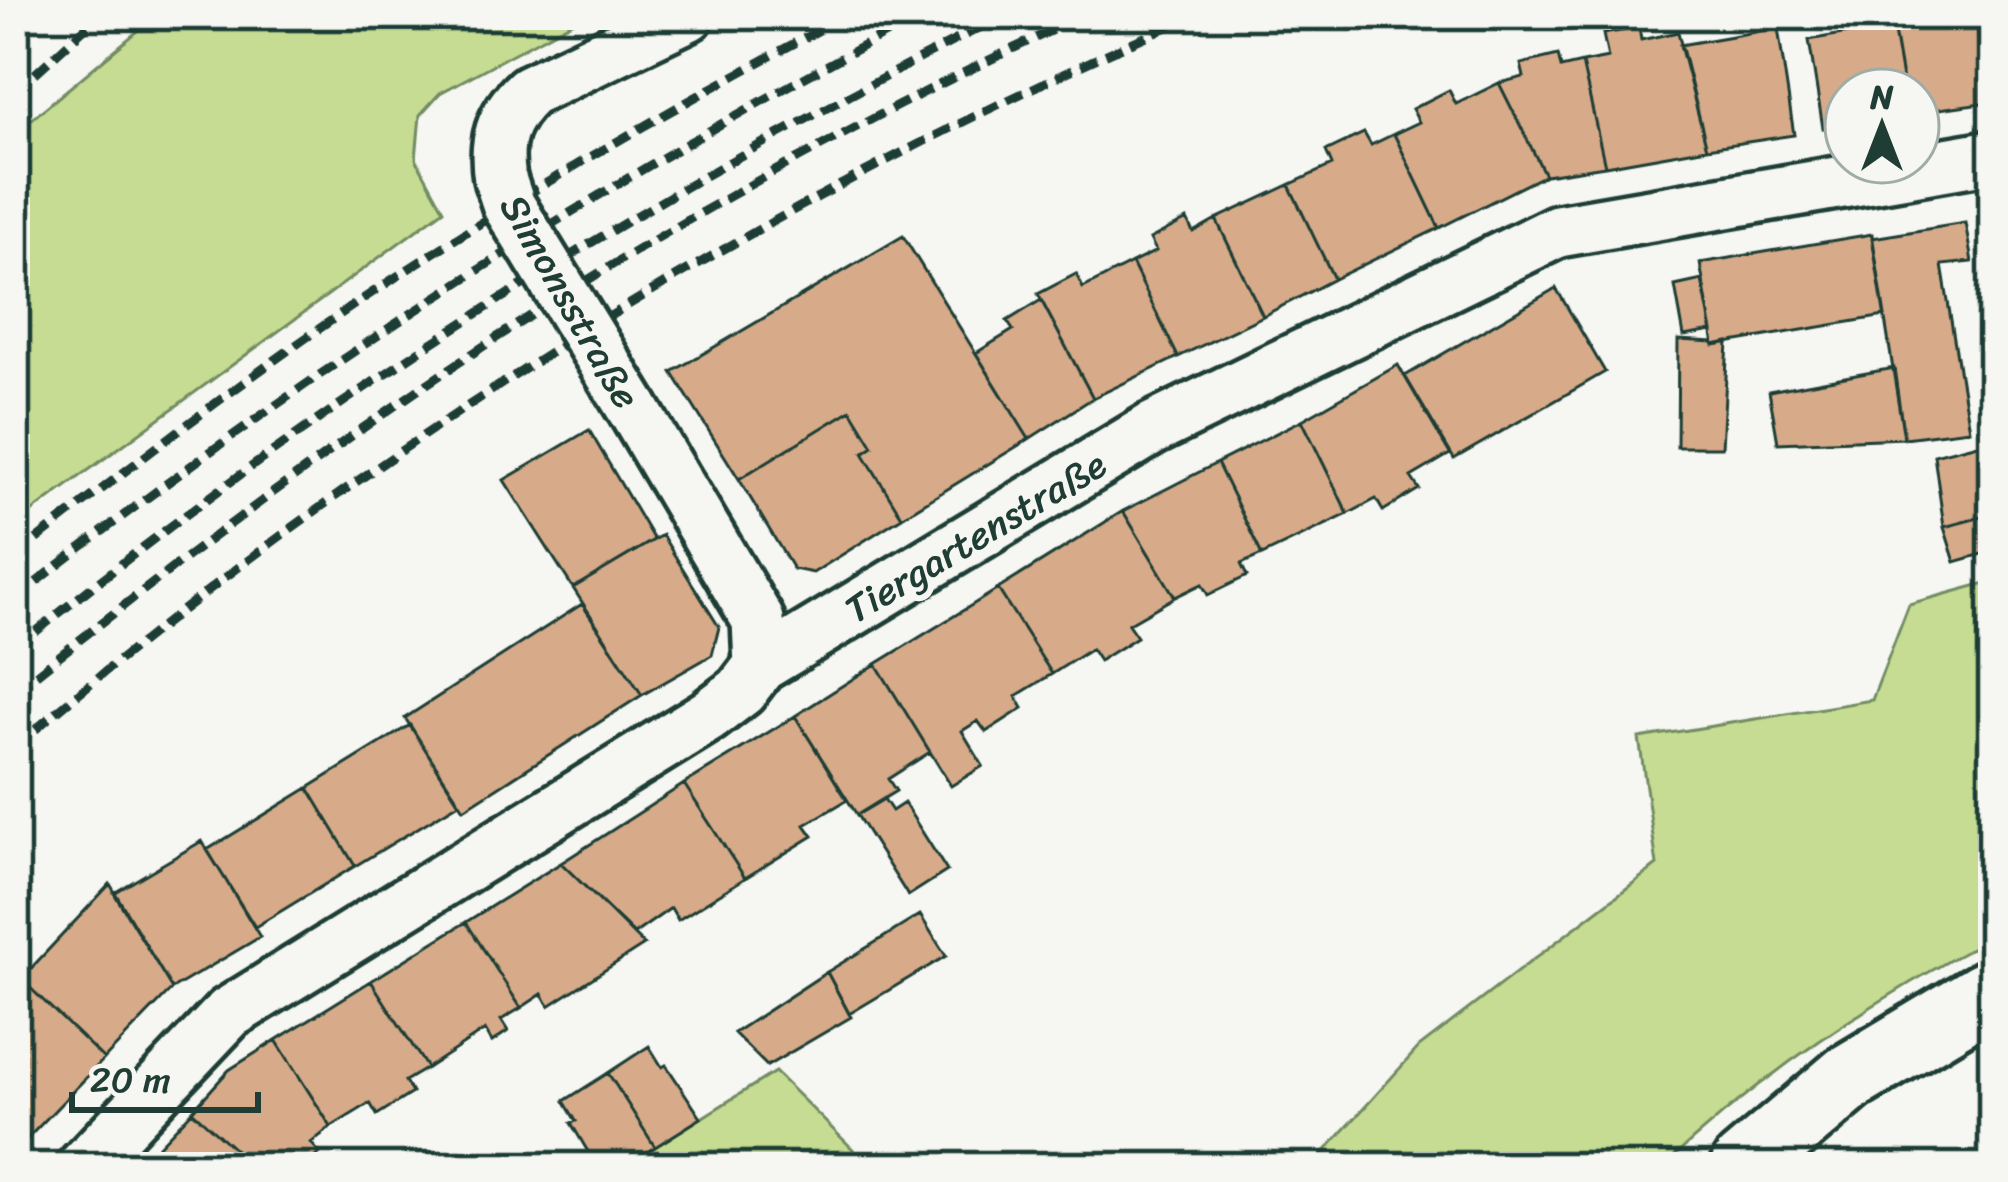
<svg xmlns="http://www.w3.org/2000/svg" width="2008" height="1182" font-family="Sriracha,sans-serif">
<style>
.green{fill:#c5dc92;stroke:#728c63;stroke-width:3}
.building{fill:#d7ab89;stroke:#1f3d34;stroke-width:3}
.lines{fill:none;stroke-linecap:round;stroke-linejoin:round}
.minor-casing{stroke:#1f3d34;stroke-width:60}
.tertiary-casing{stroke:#1f3d34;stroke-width:75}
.minor{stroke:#f6f6f2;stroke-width:51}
.tertiary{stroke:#f6f6f2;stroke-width:66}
.rail{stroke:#1f3d34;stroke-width:9;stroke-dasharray:18 9;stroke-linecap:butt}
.minor-bridge-casing{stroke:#1f3d34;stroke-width:60;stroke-linecap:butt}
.minor-bridge{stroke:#f6f6f2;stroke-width:51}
.labels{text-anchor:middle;stroke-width:12;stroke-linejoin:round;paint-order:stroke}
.street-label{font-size:39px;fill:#1f3d34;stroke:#f6f6f2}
</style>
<rect width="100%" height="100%" fill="#f6f6f2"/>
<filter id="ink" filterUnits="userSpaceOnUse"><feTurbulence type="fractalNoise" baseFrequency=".00833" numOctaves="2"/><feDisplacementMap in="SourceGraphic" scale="24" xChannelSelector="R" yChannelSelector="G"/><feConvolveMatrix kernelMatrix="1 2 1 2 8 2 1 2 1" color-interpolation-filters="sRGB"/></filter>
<g filter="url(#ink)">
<path class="green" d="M157,15H585L440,93L420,115L416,159L444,210L15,524V133Z
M1993,581V937C1874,999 1760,1075 1663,1167H1311L1419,1047L1657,865L1639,738L1872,700L1909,604Z
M775,1072L871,1167H623Z"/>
<path class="building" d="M1891,15H1975L1989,102L1918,112V90H1904Z
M1975,15H1993V101L1989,102Z
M1893,25L1904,90H1846V125L1823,128L1809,40Z
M1639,28L1641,40L1678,32L1707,148L1605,166L1582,63L1608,58L1603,34Z
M1778,28L1794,135L1707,148L1680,45Z
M1558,55L1561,68L1582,63L1605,166L1545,175L1499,83L1524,77L1521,64Z
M1499,83L1545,175L1439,228L1394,134L1419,122L1412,109L1449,90L1456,104Z
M1364,133L1371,145L1394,134L1439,228L1334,279L1289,185L1332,165L1326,151Z
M1289,185L1334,279L1263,316L1216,219Z
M1187,219L1193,232L1216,219L1263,316L1178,357L1132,263L1156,251L1150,239Z
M1965,223L1972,262L1942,265L1969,430L1904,438L1872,238Z
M1872,234L1885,316L1714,345L1700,263Z
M903,236L1029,439L902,517L863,453L873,446L851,410L739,479L672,372Z
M1132,263L1178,357L1093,398L1038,294L1076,274L1083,288Z
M1702,280L1712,331L1684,336L1675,286Z
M1556,288L1605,372L1454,459L1405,376Z
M1041,300L1093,398L1029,439L976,353L1013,330L1007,321Z
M1678,340L1713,342L1714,345L1728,342L1722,447H1677Z
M1398,365L1450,454L1411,477L1419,489L1383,511L1376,499L1348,514L1302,420Z
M1894,368L1904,438L1778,443L1769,391Z
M851,410L873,446L863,453L902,517L813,573L793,569L739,479Z
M1302,420L1348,514L1262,555L1217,463Z
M589,430L654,540L573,588L504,480Z
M1993,440V514L1944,527L1934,455Z
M1217,463L1262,555L1241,564L1247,576L1208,595L1202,584L1175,597L1123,511Z
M1123,511L1175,597L1128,624L1137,637L1099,661L1091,649L1052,674L998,589Z
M1993,514V551L1955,562L1944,527Z
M662,535L719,627L712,655L642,695L573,588Z
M998,589L1052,674L1016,696L1023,708L986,732L978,721L962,731L983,766L951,786L876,664Z
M582,604L642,695L464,809L405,718Z
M876,664L930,752L888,779L896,791L857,815L795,716Z
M795,716L847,800L805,825L813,836L745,878L684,784Z
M410,725L459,803L355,866L308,788Z
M684,784L745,878L678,920L671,908L634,934L561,863Z
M308,788L355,866L255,927L207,850Z
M884,799L892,811L904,803L947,871L908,896L857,815Z
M202,841L260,937L172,989L114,893Z
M561,863L644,945L549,1006L542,994L521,1008L466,922Z
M110,884L172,989L104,1059L21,979Z
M920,915L946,956L849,1014L827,972Z
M466,922L521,1008L501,1020L508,1031L492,1042L485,1030L427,1068L371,981Z
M827,972L851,1017L767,1066L734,1033Z
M21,979L104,1059L26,1140L15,1129V985Z
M371,981L427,1068L405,1081L412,1093L377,1115L370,1103L331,1127L276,1040Z
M276,1040L331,1127L311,1143L320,1153L304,1167H254L192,1111L229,1070Z
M649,1046L662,1067L666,1065L701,1118L655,1147L608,1073Z
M608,1073L655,1147L622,1167H597L571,1123L576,1121L564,1101Z
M192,1111L254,1167H139Z"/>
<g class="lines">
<g class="minor-casing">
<path id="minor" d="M500,179C494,142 501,117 529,91L688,15
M632,407L758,620L760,666
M83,1167L229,1013L708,716L741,691L760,666L1152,429L1558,231L1993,156"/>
</g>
<g class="tertiary-casing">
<path id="tertiary" d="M1744,1167L1850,1077L1993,991"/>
</g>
<use href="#minor" class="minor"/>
<use href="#tertiary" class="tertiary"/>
<path class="rail" d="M15,32L33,15
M15,92L99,15
M15,556C124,472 232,388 345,311C506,202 676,105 848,15
M15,599C299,375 601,181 922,15
M15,649C319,398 653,192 1005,15
M15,691C141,591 269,492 402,401C617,253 847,124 1085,15
M15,747C365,446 770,197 1195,15"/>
<g class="minor-bridge-casing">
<path id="minor-bridge" d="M500,179L509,206L632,407"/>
</g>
<use href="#minor-bridge" class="minor-bridge"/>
</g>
</g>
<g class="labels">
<g class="street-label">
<text transform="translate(571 301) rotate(60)" y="14">Simonsstraße</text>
<text transform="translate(975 536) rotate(-31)" y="14">Tiergartenstraße</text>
</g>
</g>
<rect width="2008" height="1182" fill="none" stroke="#f6f6f2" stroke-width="60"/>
<rect x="30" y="30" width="1948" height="1122" fill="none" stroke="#1f3d34" stroke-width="4.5" filter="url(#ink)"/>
<g transform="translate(1882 126)"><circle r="57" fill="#f6f6f2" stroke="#a0aca6" stroke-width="3"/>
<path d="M0-9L21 45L0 30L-21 45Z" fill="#1f3d34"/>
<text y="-18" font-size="33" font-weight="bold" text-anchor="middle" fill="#1f3d34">N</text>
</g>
<path d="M72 1092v18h186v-18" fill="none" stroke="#1f3d34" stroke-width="6"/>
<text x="90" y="1092" font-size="36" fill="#1f3d34" stroke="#f6f6f2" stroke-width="9" paint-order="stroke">20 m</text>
</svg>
